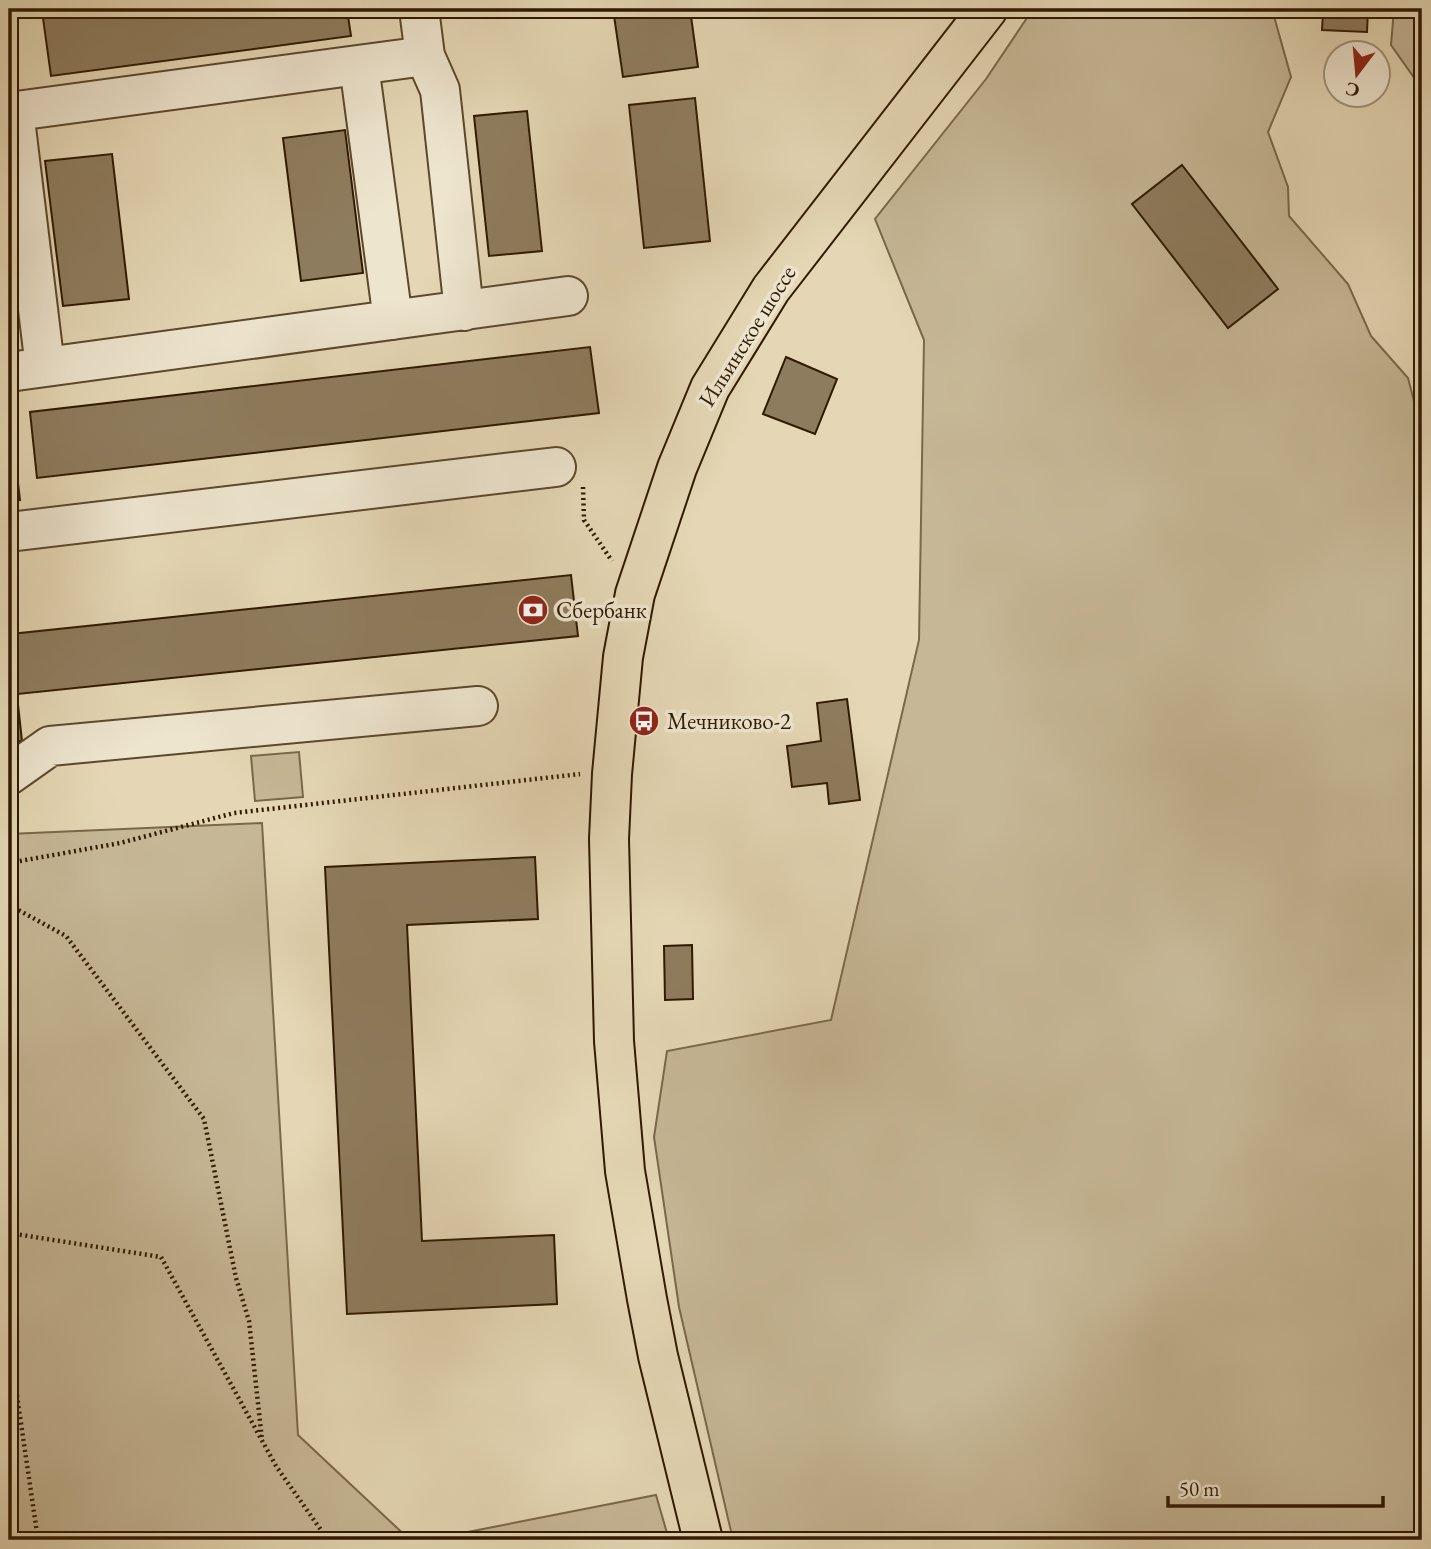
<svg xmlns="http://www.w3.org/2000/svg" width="1431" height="1549" font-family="'EB Garamond',serif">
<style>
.green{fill:#c6b796;stroke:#7a684b;stroke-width:2}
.building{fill:#8e7c5e;stroke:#2f1900;stroke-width:2}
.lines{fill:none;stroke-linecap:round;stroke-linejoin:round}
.minor-casing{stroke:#5c482d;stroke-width:42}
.major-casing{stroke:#2f1900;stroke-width:42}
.path{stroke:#2f1900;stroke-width:4.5;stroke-dasharray:2 3.5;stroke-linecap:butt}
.minor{stroke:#eee5cf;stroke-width:38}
.major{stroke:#e5d7b5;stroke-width:38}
.labels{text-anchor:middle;stroke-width:7;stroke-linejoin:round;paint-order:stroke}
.street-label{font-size:23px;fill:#2f1900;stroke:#eee5cf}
.poi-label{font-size:23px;fill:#2f1900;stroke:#eee5cf;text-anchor:start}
</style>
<rect width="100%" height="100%" fill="#e5d7b5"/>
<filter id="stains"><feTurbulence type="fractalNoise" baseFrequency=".00286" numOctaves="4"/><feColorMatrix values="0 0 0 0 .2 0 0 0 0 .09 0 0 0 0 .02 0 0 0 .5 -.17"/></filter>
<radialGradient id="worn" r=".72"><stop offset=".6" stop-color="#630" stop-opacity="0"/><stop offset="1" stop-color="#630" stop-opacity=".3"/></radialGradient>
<path class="green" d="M1033,9H1272L1291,77L1268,132L1288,187L1289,216L1348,284L1371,336L1408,378L1422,432V1540H733L679,1307L654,1137L667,1051L831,1020L919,640L924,340L875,219L986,79Z
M1394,9H1422V89L1391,45Z
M299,752L303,797L255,801L251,756Z
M262,823L298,1435L410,1540H9V834Z
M656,1495L669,1540H427Z"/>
<path class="building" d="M61,9H347L351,36L51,76L42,11Z
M454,9H523L455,16Z
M613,9H690L698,67L623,77Z
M1310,9H1368L1367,32L1322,30L1323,12L1310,11Z
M695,98L710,241L644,248L629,105Z
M527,111L542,251L489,256L474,116Z
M345,130L363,273L301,281L283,138Z
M112,154L129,299L63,306L45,161Z
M1182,165L1278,289L1228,328L1132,204Z
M590,347L599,413L37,478L30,412Z
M786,357L837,379L815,434L763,414Z
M9,406L20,500L9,501Z
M571,575L578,636L18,694L11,634Z
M9,622L22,741L9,742Z
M847,699L860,800L829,804L827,783L792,787L787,746L821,741L817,703Z
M535,857L538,919L407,925L422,1241L554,1235L557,1304L347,1314L325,867Z
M692,945L693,999L665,1000L664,946Z"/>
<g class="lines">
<g class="minor-casing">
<path id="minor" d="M425,56L440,90L464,311
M359,65L393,320
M14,111L45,367
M9,112L425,56L419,9
M9,372L568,296
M9,532L556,467
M9,775L50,746L478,706"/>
</g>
<g class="major-casing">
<path id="major" d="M703,1540L658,1356L647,1299L625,1171L614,1041L609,839L612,774L623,657L635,594L677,468L710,388L771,289L988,9"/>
</g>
<path class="path" d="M583,487L584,520L612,561
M9,863L120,843L234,813L580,774
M9,905L66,936L204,1119L236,1278L249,1321L262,1440
M9,1233L161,1257L276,1466L328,1540
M9,1341L38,1540"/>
<use href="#minor" class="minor"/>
<use href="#major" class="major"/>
</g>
<defs>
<g id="bank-disc" transform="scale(1.575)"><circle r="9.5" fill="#8f2418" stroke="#eee5cf"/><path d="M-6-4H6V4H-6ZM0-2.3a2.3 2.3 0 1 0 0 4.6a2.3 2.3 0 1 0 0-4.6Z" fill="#fff"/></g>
<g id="bus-disc" transform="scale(1.575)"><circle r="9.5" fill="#8f2418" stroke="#eee5cf"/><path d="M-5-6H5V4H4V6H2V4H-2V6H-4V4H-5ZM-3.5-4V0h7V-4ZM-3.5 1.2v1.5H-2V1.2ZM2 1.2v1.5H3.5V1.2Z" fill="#fff"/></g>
</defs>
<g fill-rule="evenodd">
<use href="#bank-disc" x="533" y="610"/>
<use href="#bus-disc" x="644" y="721"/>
</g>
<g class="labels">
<g class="street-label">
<text transform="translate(747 336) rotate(-58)" y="8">Ильинское шоссе</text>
</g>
<g class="poi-label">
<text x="556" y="618">Сбербанк</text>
<text x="667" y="729">Мечниково-2</text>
</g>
</g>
<rect width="1431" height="1549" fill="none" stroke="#e5d7b5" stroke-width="35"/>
<rect x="10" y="10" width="1410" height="1528" fill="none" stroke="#2f1900" stroke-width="3.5"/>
<rect x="18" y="18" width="1396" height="1514" fill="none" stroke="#2f1900" stroke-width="2"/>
<g transform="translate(1357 74) rotate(196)"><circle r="33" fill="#eee5cf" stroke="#a2937c" stroke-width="2"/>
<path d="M0-5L12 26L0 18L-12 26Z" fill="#8f2418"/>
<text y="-10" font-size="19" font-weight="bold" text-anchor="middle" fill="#2f1900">С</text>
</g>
<path d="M1168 1496v10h215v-10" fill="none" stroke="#2f1900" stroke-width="3.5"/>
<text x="1179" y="1496" font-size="21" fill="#2f1900" stroke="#eee5cf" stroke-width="5" paint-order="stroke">50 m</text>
<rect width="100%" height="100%" filter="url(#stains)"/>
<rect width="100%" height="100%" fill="url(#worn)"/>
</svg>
